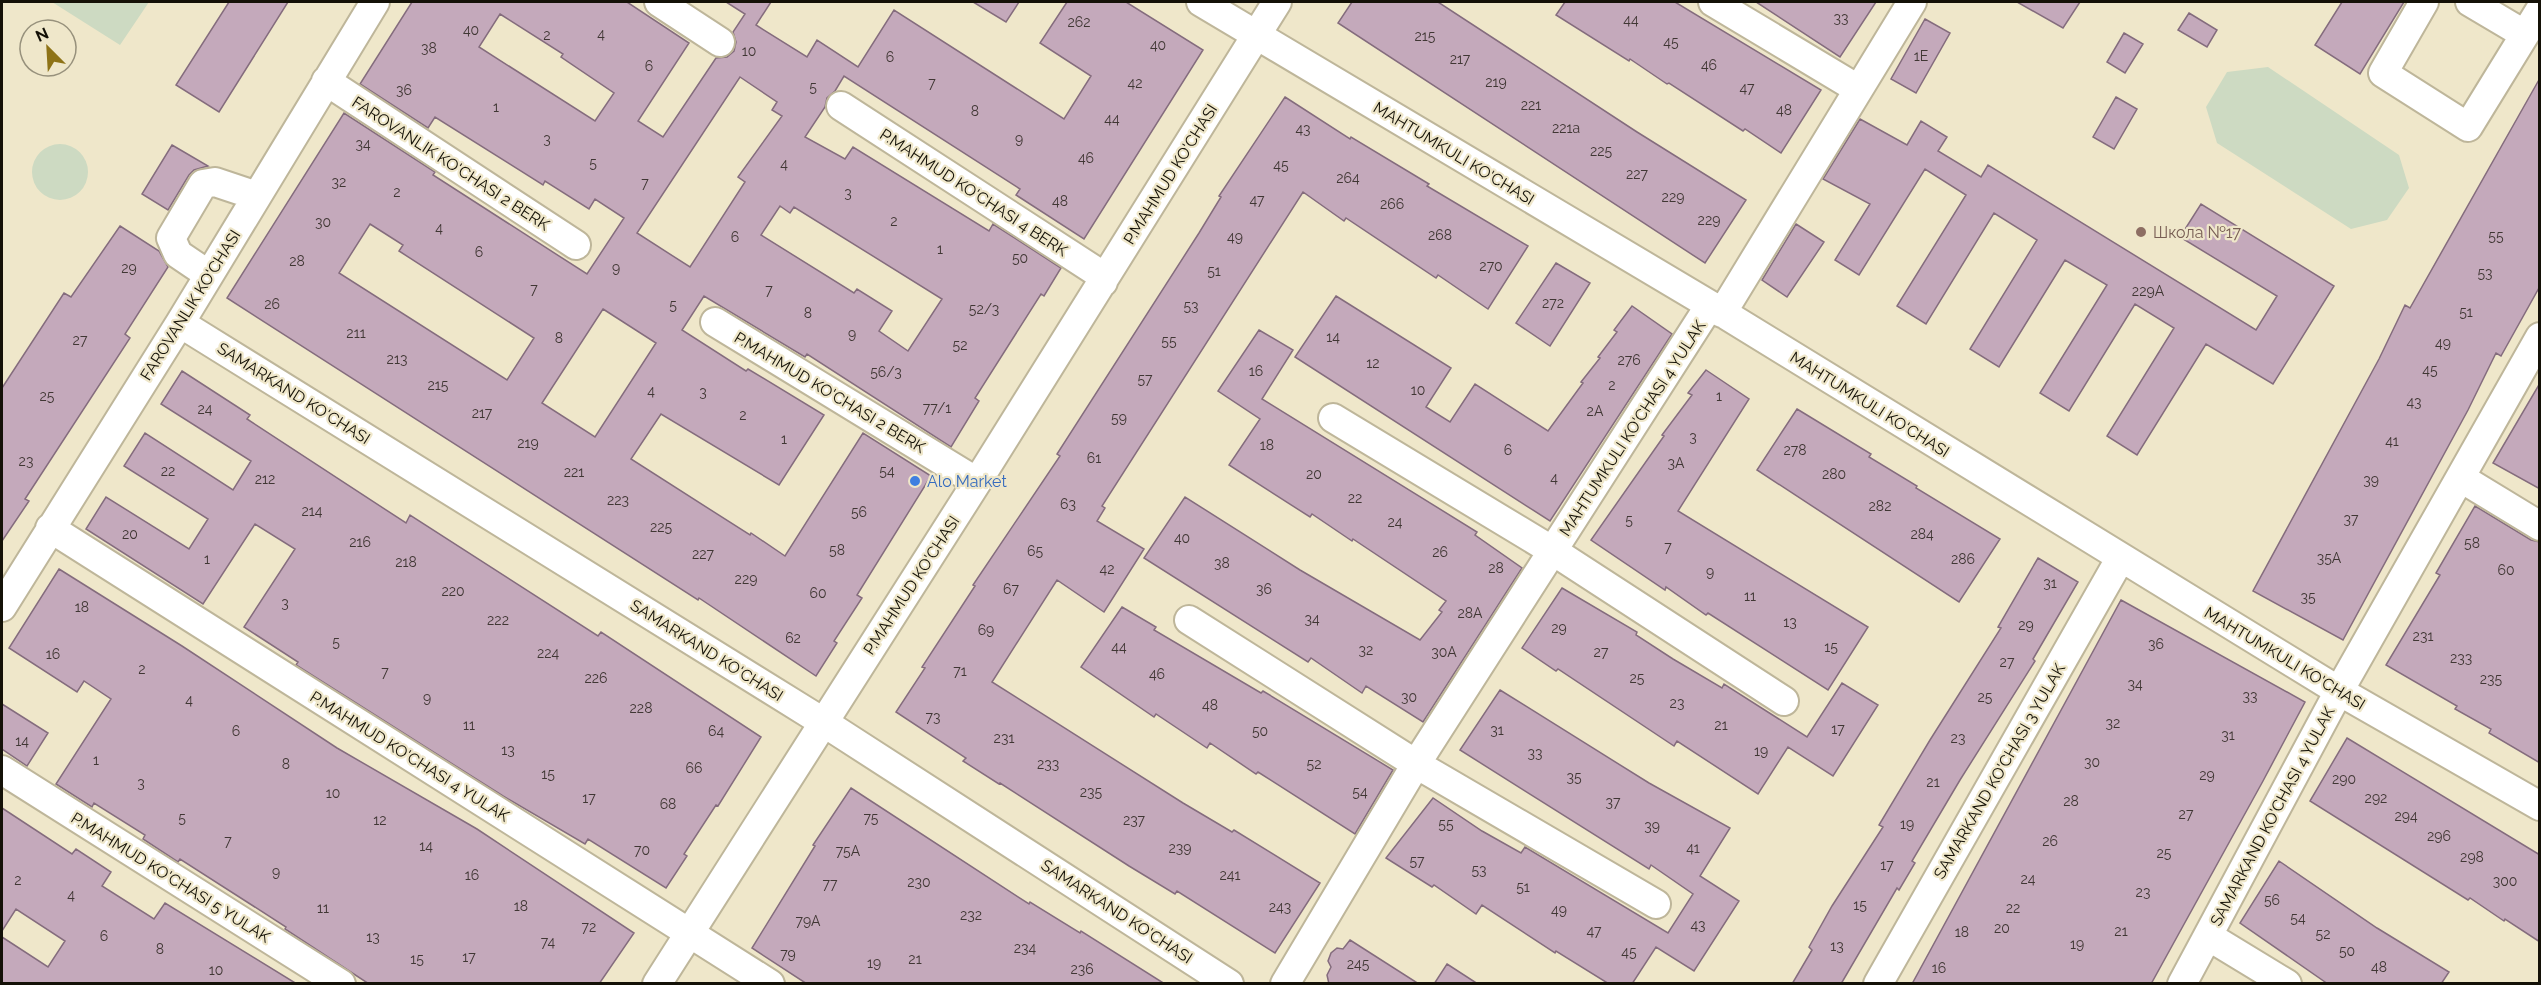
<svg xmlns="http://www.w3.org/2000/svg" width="2541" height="985" font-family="Raleway,sans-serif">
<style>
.green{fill:#cddac2}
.building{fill:#c4a9bb;stroke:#846c7d;stroke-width:1.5;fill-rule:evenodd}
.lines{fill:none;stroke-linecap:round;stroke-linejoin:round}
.minor-casing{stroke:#beb69a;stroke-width:32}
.minor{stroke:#fff;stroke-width:28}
.education-dot{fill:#8d6e63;stroke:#efe7ca;stroke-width:2}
.shop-dot{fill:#3f7fe0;stroke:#efe7ca;stroke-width:2}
.labels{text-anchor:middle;stroke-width:4.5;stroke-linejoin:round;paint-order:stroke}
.number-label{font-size:14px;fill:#403734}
.street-label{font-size:16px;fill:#141107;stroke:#efe7ca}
.education-label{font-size:16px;fill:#785e54;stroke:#efe7ca;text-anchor:start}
.shop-label{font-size:16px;fill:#366cbe;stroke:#efe7ca;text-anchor:start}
</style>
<rect width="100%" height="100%" fill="#efe7ca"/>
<path class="green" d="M52,2H149L120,45Z
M2268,67L2399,155L2409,188L2387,220L2351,229L2217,143L2206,107L2227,72Z
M32 172a28 28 0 1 1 56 0a28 28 0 1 1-56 0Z"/>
<path class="building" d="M229,2H288L219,112L176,85Z
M412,2H627L689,43L638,121L663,137L716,58L727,57L734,51L736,42L733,32L745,14L726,2H771L756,25L807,57L817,40L858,67L894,10L1064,119L1091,76L1040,43L1067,2H1126L1203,50L1084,239L1016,195L1020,189L844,76L835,91L827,98L825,107L805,137L845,159L853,147L989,231L993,224L1061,268L1044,296L1041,294L975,398L979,401L951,447L807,354L805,357L704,296L682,330L746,371L748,369L824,415L779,485L661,414L631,459L750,535L751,533L785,556L863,433L931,476L857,595L862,598L834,641L837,643L816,676L699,598L698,600L227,298L344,113L435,172L433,175L587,274L624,218L595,199L589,209L545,181L543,185L435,117L428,128L360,84ZM500,14L563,54L561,57L614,93L595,121L479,47ZM740,77L777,102L772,110L782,116L738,177L745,182L690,267L637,233ZM780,206L790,213L794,207L942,299L908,351L879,331L892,311L857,289L854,293L761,235ZM370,224L403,245L399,251L534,338L507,380L339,273ZM603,309L656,343L595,437L542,403Z
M973,2H1019L1006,22Z
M1352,2H1438L1637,132L1746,200L1705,263L1338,23Z
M1565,2H1675L1821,90L1781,153L1745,129L1743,131L1669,83L1667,84L1630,59L1629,61L1556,15Z
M1756,2H1876L1840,57Z
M2017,2H2080L2063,28Z
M2342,2H2404L2360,74L2315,45Z
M2189,13L2217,30L2207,47L2178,30Z
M1925,19L1950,33L1916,93L1891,79Z
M2124,33L2143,44L2125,73L2107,62Z
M2540,78V286L2501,356L2496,353L2468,410L2343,640L2253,591L2379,359L2405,305L2410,308Z
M1285,97L1350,139L1351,137L1429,184L1427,186L1528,246L1488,309L1438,275L1436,278L1346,218L1344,221L1303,192L1102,506L1105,508L1097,521L1144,549L1104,612L1057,580L992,682L1183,803L1232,832L1234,830L1320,883L1275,953L1177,891L1175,894L1129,866L1000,783L999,784L963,761L966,758L896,712L925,668L922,667L975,586L973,585L1060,456L1057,454L1199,233L1221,197L1219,196Z
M2116,97L2137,109L2114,149L2093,137Z
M1860,119L1907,145L1921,121L1947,137L1938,151L1981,177L1988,165L2256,330L2277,296L2180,237L2201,204L2334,286L2273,384L2206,344L2137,455L2107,436L2174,328L2135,304L2069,411L2040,393L2107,285L2065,260L1999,367L1970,349L2037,240L1994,213L1926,324L1897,306L1966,195L1925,169L1859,275L1835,260L1870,204L1823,179Z
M172,145L208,166L194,170L189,175L168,210L142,194Z
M1796,224L1824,242L1787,297L1762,280Z
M120,226L159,251L168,267L125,334L130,338L25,499L29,501L2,541V388L64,293L71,297Z
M1556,263L1590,283L1550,346L1516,323Z
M1336,296L1451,368L1426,407L1450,422L1475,384L1548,431L1583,383L1581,382L1600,358L1598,357L1617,332L1614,330L1632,306L1672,334L1550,521L1295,357Z
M1259,330L1293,350L1262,399L1477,532L1475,535L1522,568L1423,722L1366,686L1362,693L1311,658L1308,662L1144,558L1185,497L1300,570L1420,640L1442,612L1439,610L1446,601L1353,539L1352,541L1312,514L1310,517L1229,465L1260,419L1218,391Z
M1706,370L1749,399L1678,511L1868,627L1828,690L1708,613L1706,615L1666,587L1665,590L1591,540L1664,436L1662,435L1692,395L1688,393Z
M182,371L250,415L247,419L406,523L410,515L598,636L601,632L761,737L718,806L716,805L684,854L687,856L666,888L588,839L585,844L503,796L296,665L298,662L244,627L295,549L255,524L203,604L86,529L106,497L189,549L208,519L124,466L145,433L233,490L251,461L161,404Z
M2540,383V489L2493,463Z
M1797,409L1871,454L1869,457L1917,486L1916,488L2000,539L1959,602L1757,470Z
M2475,506L2531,540L2540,542V763L2489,733L2491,729L2455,709L2457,706L2386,665L2440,575L2436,573Z
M2038,558L2078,582L2033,659L2035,661L1960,780L1912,861L1915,863L1899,890L1897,888L1841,984H1792L1812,950L1809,947L1832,906L1883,827L1879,825L1930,740L2001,628L1998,627Z
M59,569L182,646L337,748L477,829L634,933L599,984H369L285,929L286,927L180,859L178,862L143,839L145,835L94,803L92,807L56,784L111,699L84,681L77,692L9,648Z
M1562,588L1637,632L1636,635L1673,659L1722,688L1724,684L1807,737L1842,683L1878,705L1833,776L1788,747L1758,794L1677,741L1674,746L1558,669L1556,671L1522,648Z
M2121,600L2305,702L2263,781L2151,984H1912Z
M1122,607L1156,627L1154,630L1261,693L1263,691L1393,770L1355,834L1258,772L1256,774L1210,743L1207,748L1156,714L1154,717L1081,667Z
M1500,690L1649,783L1730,828L1700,876L1739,901L1694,971L1656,947L1632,984H1609L1556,951L1555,953L1482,905L1476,914L1434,885L1432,887L1386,858L1433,798L1482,831L1521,853L1525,847L1668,933L1693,894L1651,865L1649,869L1460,750Z
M2,704L48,733L27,766L2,749Z
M2347,738L2540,855V942L2505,919L2504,921L2470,898L2468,900L2310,801Z
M851,788L1029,904L1030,902L1080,933L1081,931L1165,984H807L752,948L815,846L813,845Z
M2,808L72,854L76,849L111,872L102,886L154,919L165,903L297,984H2V937L48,967L65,941L16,909L2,931Z
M2279,861L2377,928L2449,972L2441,984H2328L2240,923Z
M1350,940L1419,984H1329L1327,975L1331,967L1328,961L1331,953L1337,948L1343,949Z
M1447,964L1478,984H1434Z"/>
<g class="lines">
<g class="minor-casing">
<path id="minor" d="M659,2L720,42
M1201,2L1710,305L2339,691L2540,806
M1713,2L1858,89
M2424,2L2383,73L2468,127L2540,10
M2470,2L2524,34
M326,81L576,245
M841,106L1097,272L1103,282
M209,275L178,254L171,238L203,184L215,182L257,196
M1722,313L1912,2
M715,322L977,482
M180,323L823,722L1229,984
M1333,418L1553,551L1784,701
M2461,478L2540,526
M50,528L770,984
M2,607L180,323L375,2
M1189,620L1416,764L1656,904
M2,770L341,984
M2208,936L2287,984
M657,984L977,482L1277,2
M1285,984L1416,764L1710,305
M1878,984L2120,559
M2182,984L2339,691L2540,337"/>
</g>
<use href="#minor" class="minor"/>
</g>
<circle class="education-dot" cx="2141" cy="232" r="6"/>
<circle class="shop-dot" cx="915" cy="481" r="6"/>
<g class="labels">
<g class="number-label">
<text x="1841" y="23">33</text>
<text x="1631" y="25">44</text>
<text x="1079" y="27">262</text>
<text x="471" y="35">40</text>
<text x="601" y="39">4</text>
<text x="547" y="40">2</text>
<text x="1425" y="41">215</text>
<text x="1671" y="47">45</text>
<text x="1158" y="50">40</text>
<text x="429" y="53">38</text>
<text x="749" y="56">10</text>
<text x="1921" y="61">1Е</text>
<text x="890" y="62">6</text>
<text x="1460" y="64">217</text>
<text x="1709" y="70">46</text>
<text x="649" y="71">6</text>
<text x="1496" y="87">219</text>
<text x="932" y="88">7</text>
<text x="1135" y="88">42</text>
<text x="813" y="92">5</text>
<text x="1747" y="93">47</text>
<text x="404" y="95">36</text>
<text x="1531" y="110">221</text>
<text x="496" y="112">1</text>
<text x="1784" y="115">48</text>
<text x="975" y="116">8</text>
<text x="1112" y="124">44</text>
<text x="1566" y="133">221а</text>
<text x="1303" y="134">43</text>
<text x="547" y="144">3</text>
<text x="1019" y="144">9</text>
<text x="363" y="149">34</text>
<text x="1601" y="156">225</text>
<text x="1086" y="163">46</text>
<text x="593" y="168">5</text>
<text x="784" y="169">4</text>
<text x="1281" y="170">45</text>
<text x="1637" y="179">227</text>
<text x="1348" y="183">264</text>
<text x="339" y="187">32</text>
<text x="645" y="188">7</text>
<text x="397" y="197">2</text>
<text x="848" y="198">3</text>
<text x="1673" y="202">229</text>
<text x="1257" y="205">47</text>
<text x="1060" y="206">48</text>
<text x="1392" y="209">266</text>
<text x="1709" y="225">229</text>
<text x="894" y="226">2</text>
<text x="323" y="227">30</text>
<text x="439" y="233">4</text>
<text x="1440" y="240">268</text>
<text x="2496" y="241">55</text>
<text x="735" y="242">6</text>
<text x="1235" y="242">49</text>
<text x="940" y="254">1</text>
<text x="479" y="257">6</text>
<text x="1020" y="263">50</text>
<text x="297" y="266">28</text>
<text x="1491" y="271">270</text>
<text x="129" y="273">29</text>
<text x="616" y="273">9</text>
<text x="1214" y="276">51</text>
<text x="2485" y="278">53</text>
<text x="534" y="294">7</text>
<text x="769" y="295">7</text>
<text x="2148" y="296">229A</text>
<text x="1553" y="308">272</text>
<text x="272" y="309">26</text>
<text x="673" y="310">5</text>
<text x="1191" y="311">53</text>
<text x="984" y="314">52/3</text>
<text x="2466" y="317">51</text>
<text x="808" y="318">8</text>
<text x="356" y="338">211</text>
<text x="852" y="339">9</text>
<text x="1333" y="342">14</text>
<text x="559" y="343">8</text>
<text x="80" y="345">27</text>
<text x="1169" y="346">55</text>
<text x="2443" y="348">49</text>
<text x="960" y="350">52</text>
<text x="397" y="364">213</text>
<text x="1629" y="365">276</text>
<text x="1373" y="368">12</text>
<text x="2430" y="375">45</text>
<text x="1256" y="376">16</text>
<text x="886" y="377">56/3</text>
<text x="1145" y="384">57</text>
<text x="438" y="390">215</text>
<text x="1612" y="390">2</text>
<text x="1418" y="395">10</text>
<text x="651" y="396">4</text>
<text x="703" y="397">3</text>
<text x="47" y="401">25</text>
<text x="1719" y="401">1</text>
<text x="2414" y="407">43</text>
<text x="937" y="413">77/1</text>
<text x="205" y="414">24</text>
<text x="1595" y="416">2А</text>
<text x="482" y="418">217</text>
<text x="743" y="420">2</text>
<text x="1119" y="423">59</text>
<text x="1693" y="442">3</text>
<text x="784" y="444">1</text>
<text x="2392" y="446">41</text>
<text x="528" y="448">219</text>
<text x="1267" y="450">18</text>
<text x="1508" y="455">6</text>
<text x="1795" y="455">278</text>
<text x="1094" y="463">61</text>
<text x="26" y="466">23</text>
<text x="1676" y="468">3А</text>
<text x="168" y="476">22</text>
<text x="887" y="476">54</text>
<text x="574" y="477">221</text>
<text x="1314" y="479">20</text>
<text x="1834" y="479">280</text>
<text x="1554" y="483">4</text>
<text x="265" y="484">212</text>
<text x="2371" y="485">39</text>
<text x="1355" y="503">22</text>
<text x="618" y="505">223</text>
<text x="1068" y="509">63</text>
<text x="1880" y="511">282</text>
<text x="312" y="516">214</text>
<text x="859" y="517">56</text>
<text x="2351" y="524">37</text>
<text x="1629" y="525">5</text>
<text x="1395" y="527">24</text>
<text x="661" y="532">225</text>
<text x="130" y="539">20</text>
<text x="1922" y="539">284</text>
<text x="1182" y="543">40</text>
<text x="360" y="547">216</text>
<text x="2472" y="548">58</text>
<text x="1668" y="552">7</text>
<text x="837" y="555">58</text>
<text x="1035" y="556">65</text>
<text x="1440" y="557">26</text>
<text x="703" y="559">227</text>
<text x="2329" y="563">35A</text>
<text x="207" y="564">1</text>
<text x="1963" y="564">286</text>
<text x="406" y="567">218</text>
<text x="1222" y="568">38</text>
<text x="1496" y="573">28</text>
<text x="1107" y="574">42</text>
<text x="2506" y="575">60</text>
<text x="1710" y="577">9</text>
<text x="746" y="584">229</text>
<text x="2050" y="588">31</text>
<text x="1011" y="594">67</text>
<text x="1264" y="594">36</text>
<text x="453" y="596">220</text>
<text x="818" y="598">60</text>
<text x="1750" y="601">11</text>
<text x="2308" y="602">35</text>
<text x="285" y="608">3</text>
<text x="82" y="612">18</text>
<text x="1470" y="618">28А</text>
<text x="1312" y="624">34</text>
<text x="498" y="625">222</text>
<text x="1790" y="627">13</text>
<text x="2026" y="630">29</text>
<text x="1559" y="633">29</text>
<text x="986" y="635">69</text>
<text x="2423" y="641">231</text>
<text x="793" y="643">62</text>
<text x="336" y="647">5</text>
<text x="2156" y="649">36</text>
<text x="1119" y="652">44</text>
<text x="1831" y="652">15</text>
<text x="1366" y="655">32</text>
<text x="1444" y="657">30А</text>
<text x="1601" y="657">27</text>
<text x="548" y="658">224</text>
<text x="53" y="659">16</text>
<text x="2461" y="663">233</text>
<text x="2007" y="667">27</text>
<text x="142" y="674">2</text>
<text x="960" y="676">71</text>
<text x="385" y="677">7</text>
<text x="1157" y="679">46</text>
<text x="596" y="683">226</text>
<text x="1637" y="683">25</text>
<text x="2491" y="684">235</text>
<text x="2135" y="689">34</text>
<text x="2250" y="701">33</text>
<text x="1409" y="702">30</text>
<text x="1985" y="702">25</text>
<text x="427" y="703">9</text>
<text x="189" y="705">4</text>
<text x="1677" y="708">23</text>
<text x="1210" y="710">48</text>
<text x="641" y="713">228</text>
<text x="933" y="722">73</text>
<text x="2113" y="728">32</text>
<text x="469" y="730">11</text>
<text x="1721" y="730">21</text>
<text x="1838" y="734">17</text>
<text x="1497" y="735">31</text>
<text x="236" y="736">6</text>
<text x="716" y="736">64</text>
<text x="1260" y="736">50</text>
<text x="2228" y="740">31</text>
<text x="1004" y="743">231</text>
<text x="1958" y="743">23</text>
<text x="22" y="746">14</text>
<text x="508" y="755">13</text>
<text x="1761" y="756">19</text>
<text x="1535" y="758">33</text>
<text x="96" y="765">1</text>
<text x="2092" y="767">30</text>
<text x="286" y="769">8</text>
<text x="1048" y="769">233</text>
<text x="1314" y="769">52</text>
<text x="694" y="773">66</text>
<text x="548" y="779">15</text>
<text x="2207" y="780">29</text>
<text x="1574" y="782">35</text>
<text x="2344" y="784">290</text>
<text x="1933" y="787">21</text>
<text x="141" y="788">3</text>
<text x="1091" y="797">235</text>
<text x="1360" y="797">54</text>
<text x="333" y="798">10</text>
<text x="589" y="803">17</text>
<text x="2376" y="803">292</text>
<text x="2071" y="806">28</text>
<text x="1613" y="807">37</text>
<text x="668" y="809">68</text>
<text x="2186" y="819">27</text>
<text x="2406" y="821">294</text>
<text x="182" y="823">5</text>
<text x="871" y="823">75</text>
<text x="380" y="825">12</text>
<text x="1134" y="825">237</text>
<text x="1446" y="829">55</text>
<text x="1907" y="829">19</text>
<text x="1652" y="831">39</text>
<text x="2439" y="841">296</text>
<text x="228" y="846">7</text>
<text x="2050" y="846">26</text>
<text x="426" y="851">14</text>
<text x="1180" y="853">239</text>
<text x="1693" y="853">41</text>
<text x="642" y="855">70</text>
<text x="848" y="856">75A</text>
<text x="2164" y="858">25</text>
<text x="2472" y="862">298</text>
<text x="1417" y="866">57</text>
<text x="1887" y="870">17</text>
<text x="1479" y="875">53</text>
<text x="276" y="877">9</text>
<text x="472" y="880">16</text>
<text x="1230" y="880">241</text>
<text x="2028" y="884">24</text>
<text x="18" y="885">2</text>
<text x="2505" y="886">300</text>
<text x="919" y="887">230</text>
<text x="830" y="889">77</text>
<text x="1523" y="892">51</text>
<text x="2143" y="897">23</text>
<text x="71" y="900">4</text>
<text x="2272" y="905">56</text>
<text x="1860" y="910">15</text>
<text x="521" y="911">18</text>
<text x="1280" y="912">243</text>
<text x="323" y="913">11</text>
<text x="2013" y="913">22</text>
<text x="1559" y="915">49</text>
<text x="971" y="920">232</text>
<text x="2298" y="923">54</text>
<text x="808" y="926">79A</text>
<text x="1698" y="930">43</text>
<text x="589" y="932">72</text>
<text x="2002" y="933">20</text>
<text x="1594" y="936">47</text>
<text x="2121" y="936">21</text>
<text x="1962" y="937">18</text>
<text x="2323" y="939">52</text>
<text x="104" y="941">6</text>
<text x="373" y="942">13</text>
<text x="548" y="947">74</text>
<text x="2077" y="949">19</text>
<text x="1837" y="951">13</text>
<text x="1025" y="953">234</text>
<text x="160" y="954">8</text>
<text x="2347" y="956">50</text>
<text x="1629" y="957">45</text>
<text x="788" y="959">79</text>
<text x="469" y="962">17</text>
<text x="417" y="964">15</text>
<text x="915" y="964">21</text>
<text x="874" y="968">19</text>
<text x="1358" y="969">245</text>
<text x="2379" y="972">48</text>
<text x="1939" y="973">16</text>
<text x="1082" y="974">236</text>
<text x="216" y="975">10</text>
</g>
<g class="street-label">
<text transform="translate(1454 153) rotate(31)" y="6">MAHTUMKULI KO'CHASI</text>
<text transform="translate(451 163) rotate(33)" y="6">FAROVANLIK KO'CHASI 2 BERK</text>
<text transform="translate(1170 174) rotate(-58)" y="6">P.MAHMUD KO'CHASI</text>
<text transform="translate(974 192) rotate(33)" y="6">P.MAHMUD KO'CHASI 4 BERK</text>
<text transform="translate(190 305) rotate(-58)" y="6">FAROVANLIK KO'CHASI</text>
<text transform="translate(830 392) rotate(31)" y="6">P.MAHMUD KO'CHASI 2 BERK</text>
<text transform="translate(294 393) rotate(32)" y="6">SAMARKAND KO'CHASI</text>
<text transform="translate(1870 404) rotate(32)" y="6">MAHTUMKULI KO'CHASI</text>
<text transform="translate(1632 428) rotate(-57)" y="6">MAHTUMKULI KO'CHASI 4 YULAK</text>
<text transform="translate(911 585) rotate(-57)" y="6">P.MAHMUD KO'CHASI</text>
<text transform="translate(707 650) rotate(32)" y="6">SAMARKAND KO'CHASI</text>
<text transform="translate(2285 658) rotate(31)" y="6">MAHTUMKULI KO'CHASI</text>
<text transform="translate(410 756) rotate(32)" y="6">P.MAHMUD KO'CHASI 4 YULAK</text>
<text transform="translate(1999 771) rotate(-60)" y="6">SAMARKAND KO'CHASI 3 YULAK</text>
<text transform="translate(2272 816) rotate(-62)" y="6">SAMARKAND KO'CHASI 4 YULAK</text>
<text transform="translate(171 877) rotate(32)" y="6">P.MAHMUD KO'CHASI 5 YULAK</text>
<text transform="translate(1117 911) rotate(33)" y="6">SAMARKAND KO'CHASI</text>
</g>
<g class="education-label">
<text x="2153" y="238">Школа №17</text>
</g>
<g class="shop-label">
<text x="927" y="487">Alo Market</text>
</g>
</g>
<rect width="2541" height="985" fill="none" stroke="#141107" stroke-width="6"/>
<g transform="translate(48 48) rotate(336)"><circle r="28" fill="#efe7ca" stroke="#97917c" stroke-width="1.5"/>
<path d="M0-4.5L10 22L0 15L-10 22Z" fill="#8e7317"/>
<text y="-9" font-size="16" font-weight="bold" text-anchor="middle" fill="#141107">N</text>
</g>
</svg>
